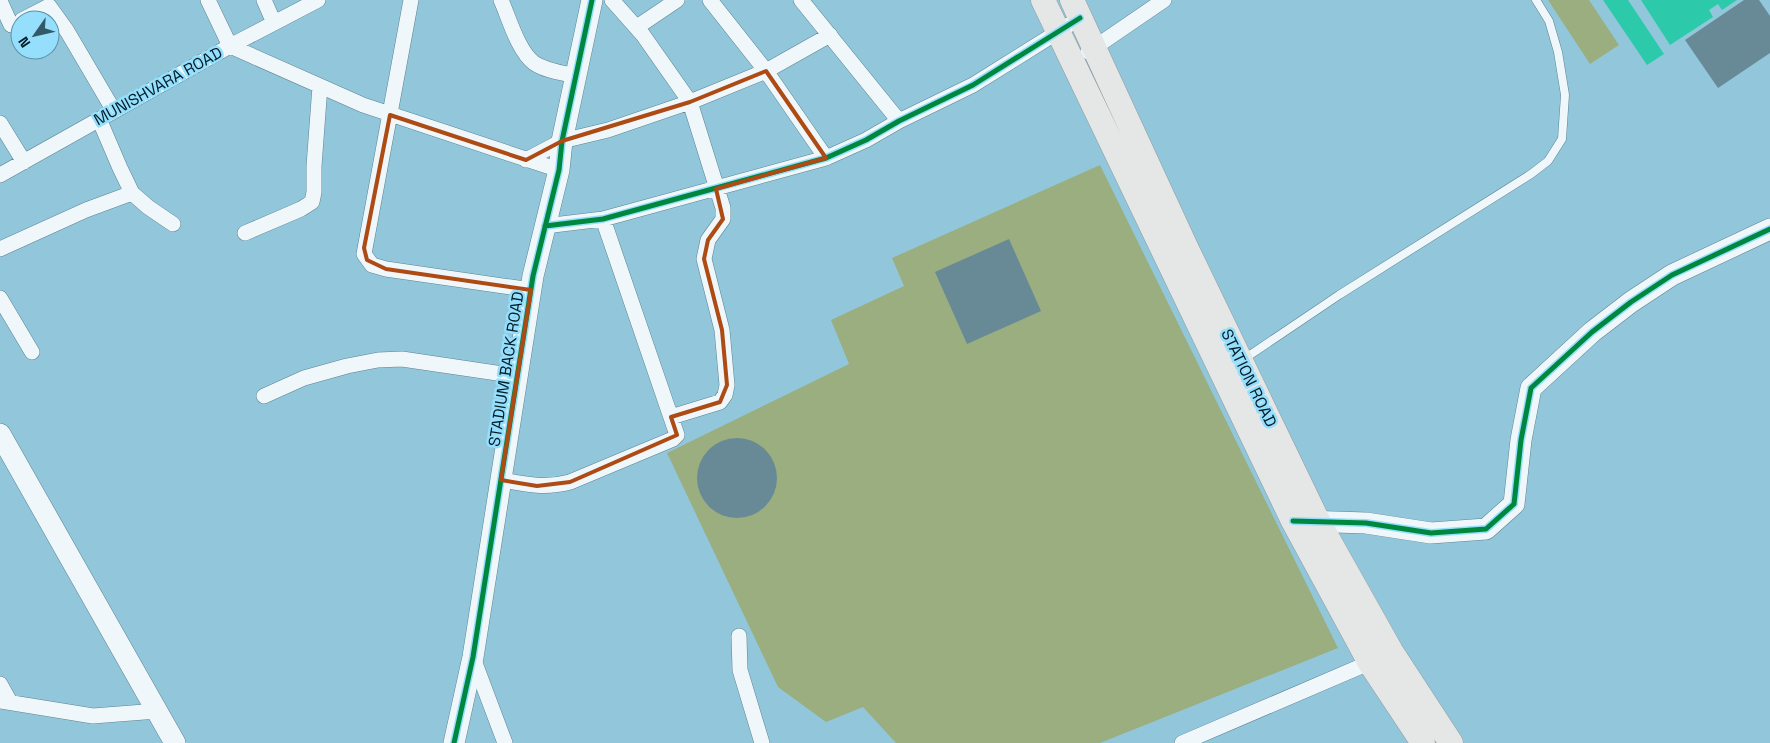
<svg xmlns="http://www.w3.org/2000/svg" width="1770" height="743" font-family="'Space Grotesk',sans-serif">
  <style>
    .green { fill: #9aae7f }
    .water { fill: #2ccaaa }
    .building { fill: #688a96 }
    .lines { fill: none; stroke-linecap: round; stroke-linejoin: round }
    .lane-casing { stroke: #5b8392; stroke-width: 9 }
    .street-casing { stroke: #5b8392; stroke-width: 16 }
    .secondary-casing { stroke: #5b8392; stroke-width: 22 }
    .primary-casing { stroke: #8e9ca1; stroke-width: 25 }
    .lane { stroke: #eff7fa; stroke-width: 8 }
    .street { stroke: #eff7fa; stroke-width: 15 }
    .secondary { stroke: #eff7fa; stroke-width: 21 }
    .primary { stroke: #e5e6e6; stroke-width: 24 }
    .cycleway-casing { stroke: #95dffc; stroke-width: 8 }
    .cycleway { stroke: #00873e; stroke-width: 5 }
    .marked { fill: none; stroke: #ae4a13; stroke-width: 4; stroke-linejoin: round }
    .labels { text-anchor: middle; dominant-baseline: central; stroke-width: 5; stroke-linejoin: round; paint-order: stroke }
    .street-label { font-size: 16px; fill: #001c27; stroke: #95dffc }
  </style>
  <rect width="100%" height="100%" fill="#92c7db"/>
  <path class="green" d="M1548,0H1589L1619,45L1590,64Z
    M1100,165L1338,648L1100,743H896L863,707L826,722L778,687L667,453L849,364L831,320L904,286L892,258Z"/>
  <path class="water" d="M1603,0H1628L1664,54L1647,65Z
    M1641,0H1737L1722,10L1718,4L1709,10L1713,17L1670,45Z"/>
  <path class="building" d="M1744,0H1759L1770,16V53L1718,88L1685,40Z
    M1009,239L1041,311L967,344L935,272Z
    M697 478a40 40 0 1 1 80 0a40 40 0 1 1-80 0Z"/>
  <g class="lines">
    <g class="lane-casing">
      <path id="lane" d="M1244,359L1339,295L1531,174L1548,161L1562,139L1565,95L1558,52L1549,21L1536,0"/>
    </g>
    <g class="street-casing">
      <path id="street" d="M208,0L230,46L363,105L559,170
        M264,0L274,23
        M411,0L364,254L372,265L386,269L531,290
        M501,0C509,18 518,51 534,63C546,71 563,73 576,76
        M612,0L643,35L690,102L723,208V219L708,240L704,259L722,330L727,385L725,395L720,402L671,417
        M710,0L766,71L826,158
        M801,0L899,121
        M0,1L11,25
        M22,20L49,6L67,31L114,111
        M637,27L677,0
        M1088,52L1164,0
        M99,119L120,168L132,193L148,207L173,224
        M0,123L24,162
        M526,160L562,141L608,130L690,102L766,71L830,35
        M0,175L230,46L318,0
        M545,226L603,219L826,158L866,140L899,121L973,85L1080,18
        M245,233L301,209L312,202L314,192V166L320,86
        M0,249L86,210L132,193
        M0,298L32,352
        M264,396L304,378L347,366L378,360L402,359L517,376
        M501,480C526,484 544,489 570,482L673,439L677,435L603,219
        M739,636L740,670L762,743
        M473,658L505,743
        M0,684L10,702
        M0,701L93,716L157,711
        M1182,743L1378,659"/>
    </g>
    <g class="secondary-casing">
      <path id="secondary" d="M0,434L175,743
        M1304,521L1366,523L1431,533L1486,529L1514,504L1521,440L1531,388L1592,332L1631,302L1672,275L1770,229
        M454,743L473,657L533,276L559,170L562,141L592,0"/>
    </g>
    <g class="primary-casing">
      <path id="primary" d="M1043,0L1293,521L1370,663L1423,743
        M1072,0L1186,247L1318,521L1391,651L1451,743"/>
    </g>
    <use href="#lane" class="lane"/>
    <use href="#street" class="street"/>
    <use href="#secondary" class="secondary"/>
    <use href="#primary" class="primary"/>
    <g class="cycleway-casing">
      <path id="cycleway" d="M545,226L603,219L826,158L866,140L899,121L973,85L1080,18
        M1293,521L1366,523L1431,533L1486,529L1514,504L1521,440L1531,388L1592,332L1631,302L1672,275L1770,229
        M454,743L473,657L533,276L559,170L562,141L592,0"/>
    </g>
    <use href="#cycleway" class="cycleway"/>
  </g>
  <path class="marked" d="M766,71L826,158L716,189L723,219L708,240L704,259L722,330L727,385L720,402L671,417L677,435L570,482L537,486L501,480L531,290L386,269L367,260L364,248L390,115L526,160L562,141L690,102Z"/>
  <g class="labels">
    <g class="street-label">
      <text transform="translate(158 86) rotate(-29)">MUNISHVARA ROAD</text>
      <text transform="translate(506 369) rotate(-81)">STADIUM BACK ROAD</text>
      <text transform="translate(1249 378) rotate(64)">STATION ROAD</text>
    </g>
  </g>
  <g transform="translate(35 35) rotate(236)"><circle r="24" fill="#95dffc" stroke="#5991a7"/>
  <path d="M0-4L9 19L0 12L-9 19Z" fill="#335866"/>
  <text y="-8" font-size="14" font-weight="bold" text-anchor="middle" fill="#001c27">N</text>
  </g>
</svg>
